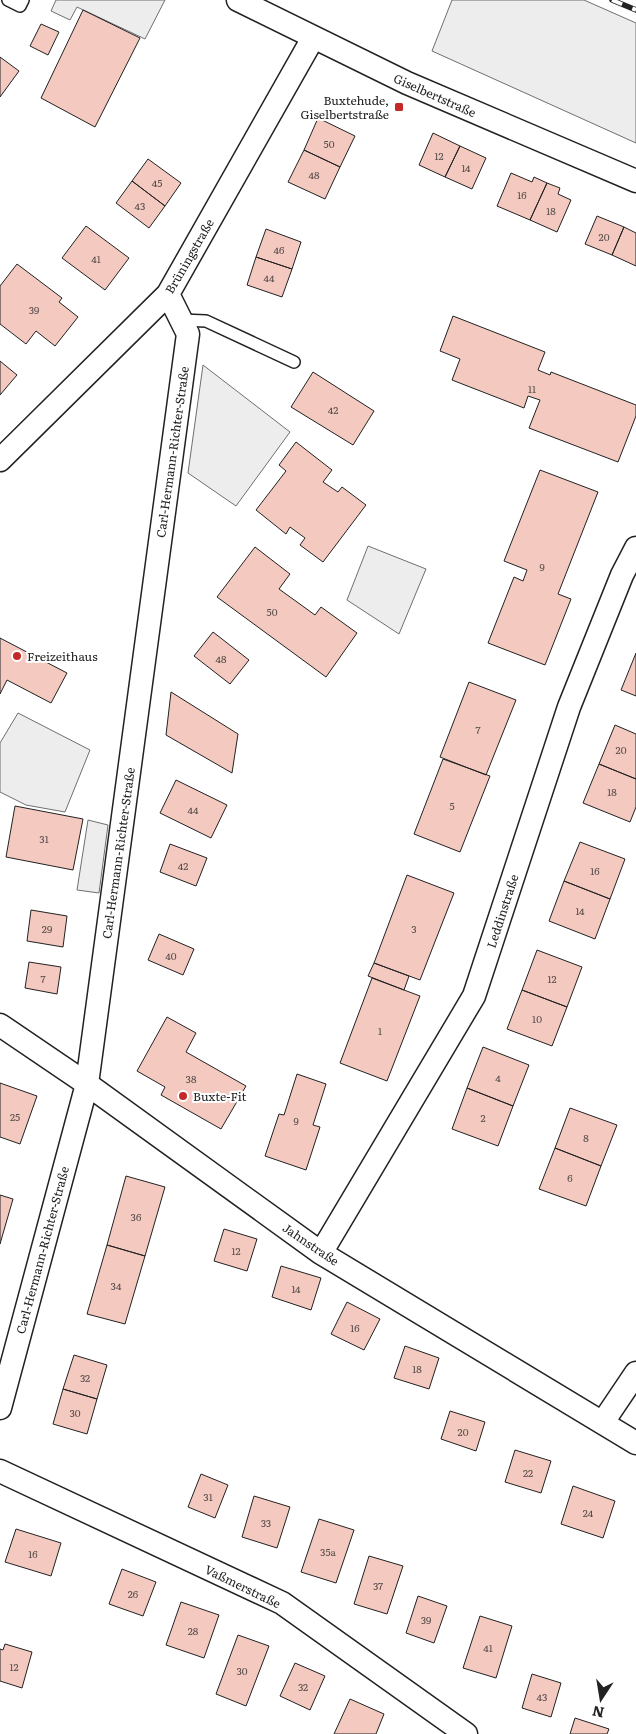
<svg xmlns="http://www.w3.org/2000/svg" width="636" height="1734" font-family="Literata,serif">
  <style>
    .parking { fill: #ededed; stroke: #6f6f6f }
    .building { fill: #f3c9c0; stroke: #222 }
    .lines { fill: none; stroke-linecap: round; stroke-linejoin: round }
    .lane-casing { stroke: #222; stroke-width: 14 }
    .street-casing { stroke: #222; stroke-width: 25 }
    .lane { stroke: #fff; stroke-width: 11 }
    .street { stroke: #fff; stroke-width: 22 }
    .rail-casing { stroke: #222; stroke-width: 5.5 }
    .rail { stroke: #fff; stroke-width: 4; stroke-dasharray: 11; stroke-linecap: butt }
    .poi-dot { fill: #c62828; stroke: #fff; stroke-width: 2 }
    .labels { text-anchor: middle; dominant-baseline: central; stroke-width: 4; stroke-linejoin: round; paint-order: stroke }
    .number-label { font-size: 10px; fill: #564c4a }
    .street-label { font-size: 12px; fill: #222; stroke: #fff }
    .poi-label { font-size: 12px; fill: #222; stroke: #fff; text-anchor: start }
  </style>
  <rect width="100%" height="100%" fill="#fff"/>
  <path class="parking" d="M56,0H165L145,39L77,7L70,20L51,11Z
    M452,0H584L636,23V143L432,51Z
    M203,365L290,432L236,506L188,473Z
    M368,546L426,569L399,634L347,600Z
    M18,713L90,750L65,812L26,805L0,792V743Z
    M88,820L108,825L99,893L77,890Z"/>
  <path class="building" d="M83,10L140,38L95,127L41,98Z
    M41,24L59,32L48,55L30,46Z
    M0,57L19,71L0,97Z
    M318,118L355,136L340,167L304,150Z
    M433,133L460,146L445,177L419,165Z
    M460,146L486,158L472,189L445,177Z
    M304,150L340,167L325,199L288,182Z
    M148,159L181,183L165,206L132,181Z
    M511,173L532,182L534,177L547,183L530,220L497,206Z
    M132,181L165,206L149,228L116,203Z
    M547,183L560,188L558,194L571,200L557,232L530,220Z
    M597,216L624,227L612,255L585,244Z
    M86,226L129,258L105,290L62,258Z
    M624,227L636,233V266L612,255Z
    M266,229L301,242L292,269L256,257Z
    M256,257L292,269L282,297L247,285Z
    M17,264L62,298L59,302L78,317L55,346L36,331L26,344L0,324V286Z
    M453,316L545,352L538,370L550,375L551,372L636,405V416L618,462L529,428L540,400L528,396L524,408L452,380L460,359L440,351Z
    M0,361L17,375L0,395Z
    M313,372L374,411L353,445L291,407Z
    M296,442L332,470L323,482L338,492L342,487L366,505L323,562L300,545L305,538L290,527L286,534L256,510L286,471L279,465Z
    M540,470L598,492L558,594L571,599L545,665L488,643L514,577L523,581L527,570L504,561Z
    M255,547L290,574L279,589L315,615L321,607L357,633L326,677L217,597Z
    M213,632L249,660L230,684L194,656Z
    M0,638L67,673L51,703L7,680L0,694Z
    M636,653V696L621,690Z
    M469,682L516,700L486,775L440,757Z
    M171,692L238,734L232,773L166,735Z
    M615,725L636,734V779L599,764Z
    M443,759L490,776L460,852L414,834Z
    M599,764L636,779V807L630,822L583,803Z
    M176,780L227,805L211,838L160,813Z
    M15,806L83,819L73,870L6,857Z
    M580,842L625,859L610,899L564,881Z
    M170,844L207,858L196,886L160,872Z
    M407,875L454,893L420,980L374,963Z
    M564,881L610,899L595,939L549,921Z
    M31,910L67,916L63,947L27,941Z
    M159,934L194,949L183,975L148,960Z
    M537,950L582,967L567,1007L522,990Z
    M29,962L61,967L57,994L25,988Z
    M374,963L409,976L404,990L368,976Z
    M372,978L420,996L387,1081L340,1063Z
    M522,990L567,1007L552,1046L507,1029Z
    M167,1017L196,1033L186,1052L246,1086L221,1129L161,1095L165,1087L137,1071Z
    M483,1047L529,1065L513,1106L467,1088Z
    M297,1074L326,1084L313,1125L320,1127L306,1170L265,1156L279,1114L284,1115Z
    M0,1083L37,1096L20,1144L0,1137Z
    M467,1088L513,1106L498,1146L452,1129Z
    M570,1108L617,1125L601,1166L555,1148Z
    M555,1148L601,1166L586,1206L539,1189Z
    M126,1176L165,1187L145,1256L107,1245Z
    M0,1195L13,1199L0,1244Z
    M224,1229L257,1239L247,1271L214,1261Z
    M107,1245L145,1256L125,1324L87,1314Z
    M281,1266L321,1278L311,1310L272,1297Z
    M347,1302L380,1319L364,1350L331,1334Z
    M405,1346L439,1358L429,1389L394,1378Z
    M74,1355L107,1365L97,1399L63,1389Z
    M63,1389L97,1399L87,1434L53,1424Z
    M450,1411L485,1422L476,1451L441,1439Z
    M515,1450L551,1461L541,1493L505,1482Z
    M201,1474L228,1485L215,1518L188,1507Z
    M573,1486L615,1501L603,1538L561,1524Z
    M254,1496L290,1507L277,1548L242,1537Z
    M319,1519L354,1530L336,1583L301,1572Z
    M16,1529L61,1543L51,1576L5,1562Z
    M369,1556L403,1566L387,1614L354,1604Z
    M122,1569L156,1582L143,1616L109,1604Z
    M418,1596L447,1606L434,1643L406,1633Z
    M181,1602L219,1615L204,1658L166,1645Z
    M480,1616L512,1626L496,1678L463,1668Z
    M238,1635L269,1646L246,1706L216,1694Z
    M5,1644L32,1652L22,1688L0,1681V1649L3,1650Z
    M295,1663L325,1676L310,1710L280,1696Z
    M532,1674L561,1683L551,1717L522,1708Z
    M350,1699L384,1714L376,1734H334Z
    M575,1718L609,1729L607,1734H570Z"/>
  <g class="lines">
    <g class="lane-casing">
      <path id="lane" d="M8,0L20,6L23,0
        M181,320L206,321L294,362"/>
    </g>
    <g class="street-casing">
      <path id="street" d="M238,0L407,83L636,181
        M0,460L168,294L313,38
        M0,1025L87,1084L321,1253L636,1443
        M321,1253L474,996L569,707L622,575L636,548
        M0,1408L87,1084L188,334L168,294
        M603,1422L636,1373
        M0,1471L282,1603L466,1734"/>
    </g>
    <use href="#lane" class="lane"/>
    <use href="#street" class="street"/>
    <g class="rail-casing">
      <path id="rail" d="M612,0L636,10"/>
    </g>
    <use href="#rail" class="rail"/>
  </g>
  <g class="poi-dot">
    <rect x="394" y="102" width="10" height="10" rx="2.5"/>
    <circle cx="17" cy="656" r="5"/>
    <circle cx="183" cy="1096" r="5"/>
  </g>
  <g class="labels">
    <g class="number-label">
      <text x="329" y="143">50</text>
      <text x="439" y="155">12</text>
      <text x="466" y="167">14</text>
      <text x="314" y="174">48</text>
      <text x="157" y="182">45</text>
      <text x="522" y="194">16</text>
      <text x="140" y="205">43</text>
      <text x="551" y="210">18</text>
      <text x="604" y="236">20</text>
      <text x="279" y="249">46</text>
      <text x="96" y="258">41</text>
      <text x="269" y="277">44</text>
      <text x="34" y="309">39</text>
      <text x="532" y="388">11</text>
      <text x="333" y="409">42</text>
      <text x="542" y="566">9</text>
      <text x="272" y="611">50</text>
      <text x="221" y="658">48</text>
      <text x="478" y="729">7</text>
      <text x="621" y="749">20</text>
      <text x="612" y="791">18</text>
      <text x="452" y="805">5</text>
      <text x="193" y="809">44</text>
      <text x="44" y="838">31</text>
      <text x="183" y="865">42</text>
      <text x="595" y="870">16</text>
      <text x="580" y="910">14</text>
      <text x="47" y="928">29</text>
      <text x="414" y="928">3</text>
      <text x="171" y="955">40</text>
      <text x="43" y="978">7</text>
      <text x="552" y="978">12</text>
      <text x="537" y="1018">10</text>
      <text x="380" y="1030">1</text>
      <text x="498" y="1077">4</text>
      <text x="191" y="1078">38</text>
      <text x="15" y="1116">25</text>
      <text x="483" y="1117">2</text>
      <text x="296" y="1120">9</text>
      <text x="586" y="1137">8</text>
      <text x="570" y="1177">6</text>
      <text x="136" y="1216">36</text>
      <text x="236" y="1250">12</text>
      <text x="116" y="1285">34</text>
      <text x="296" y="1288">14</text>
      <text x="355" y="1327">16</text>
      <text x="417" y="1368">18</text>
      <text x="85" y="1377">32</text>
      <text x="75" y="1412">30</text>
      <text x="463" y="1431">20</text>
      <text x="528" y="1472">22</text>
      <text x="208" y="1496">31</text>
      <text x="588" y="1512">24</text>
      <text x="266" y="1522">33</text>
      <text x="328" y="1551">35a</text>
      <text x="33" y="1553">16</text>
      <text x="378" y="1585">37</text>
      <text x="133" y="1593">26</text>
      <text x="426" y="1619">39</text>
      <text x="193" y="1630">28</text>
      <text x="488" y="1647">41</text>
      <text x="14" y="1666">12</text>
      <text x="242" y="1670">30</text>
      <text x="303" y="1686">32</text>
      <text x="542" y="1696">43</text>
    </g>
    <g class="street-label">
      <text transform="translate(435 95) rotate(24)">Giselbertstraße</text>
      <text transform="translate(189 256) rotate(-60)">Brüningstraße</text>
      <text transform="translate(172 452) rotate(-82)">Carl-Hermann-Richter-Straße</text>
      <text transform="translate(118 853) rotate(-82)">Carl-Hermann-Richter-Straße</text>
      <text transform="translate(502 911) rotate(-72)">Leddinstraße</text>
      <text transform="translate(311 1244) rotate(34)">Jahnstraße</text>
      <text transform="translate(42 1250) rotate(-75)">Carl-Hermann-Richter-Straße</text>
      <text transform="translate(243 1586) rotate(26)">Vaßmerstraße</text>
    </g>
    <g class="poi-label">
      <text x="389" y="100" text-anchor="end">Buxtehude,<tspan x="389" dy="14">Giselbertstraße</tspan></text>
      <text x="27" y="656">Freizeithaus</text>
      <text x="193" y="1096">Buxte-Fit</text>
    </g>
  </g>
  <g transform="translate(601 1699) rotate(192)" stroke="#ffffff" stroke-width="4" paint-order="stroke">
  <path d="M0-4L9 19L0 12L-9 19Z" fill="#222222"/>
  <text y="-8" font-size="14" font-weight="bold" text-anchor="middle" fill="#222222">N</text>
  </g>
</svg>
